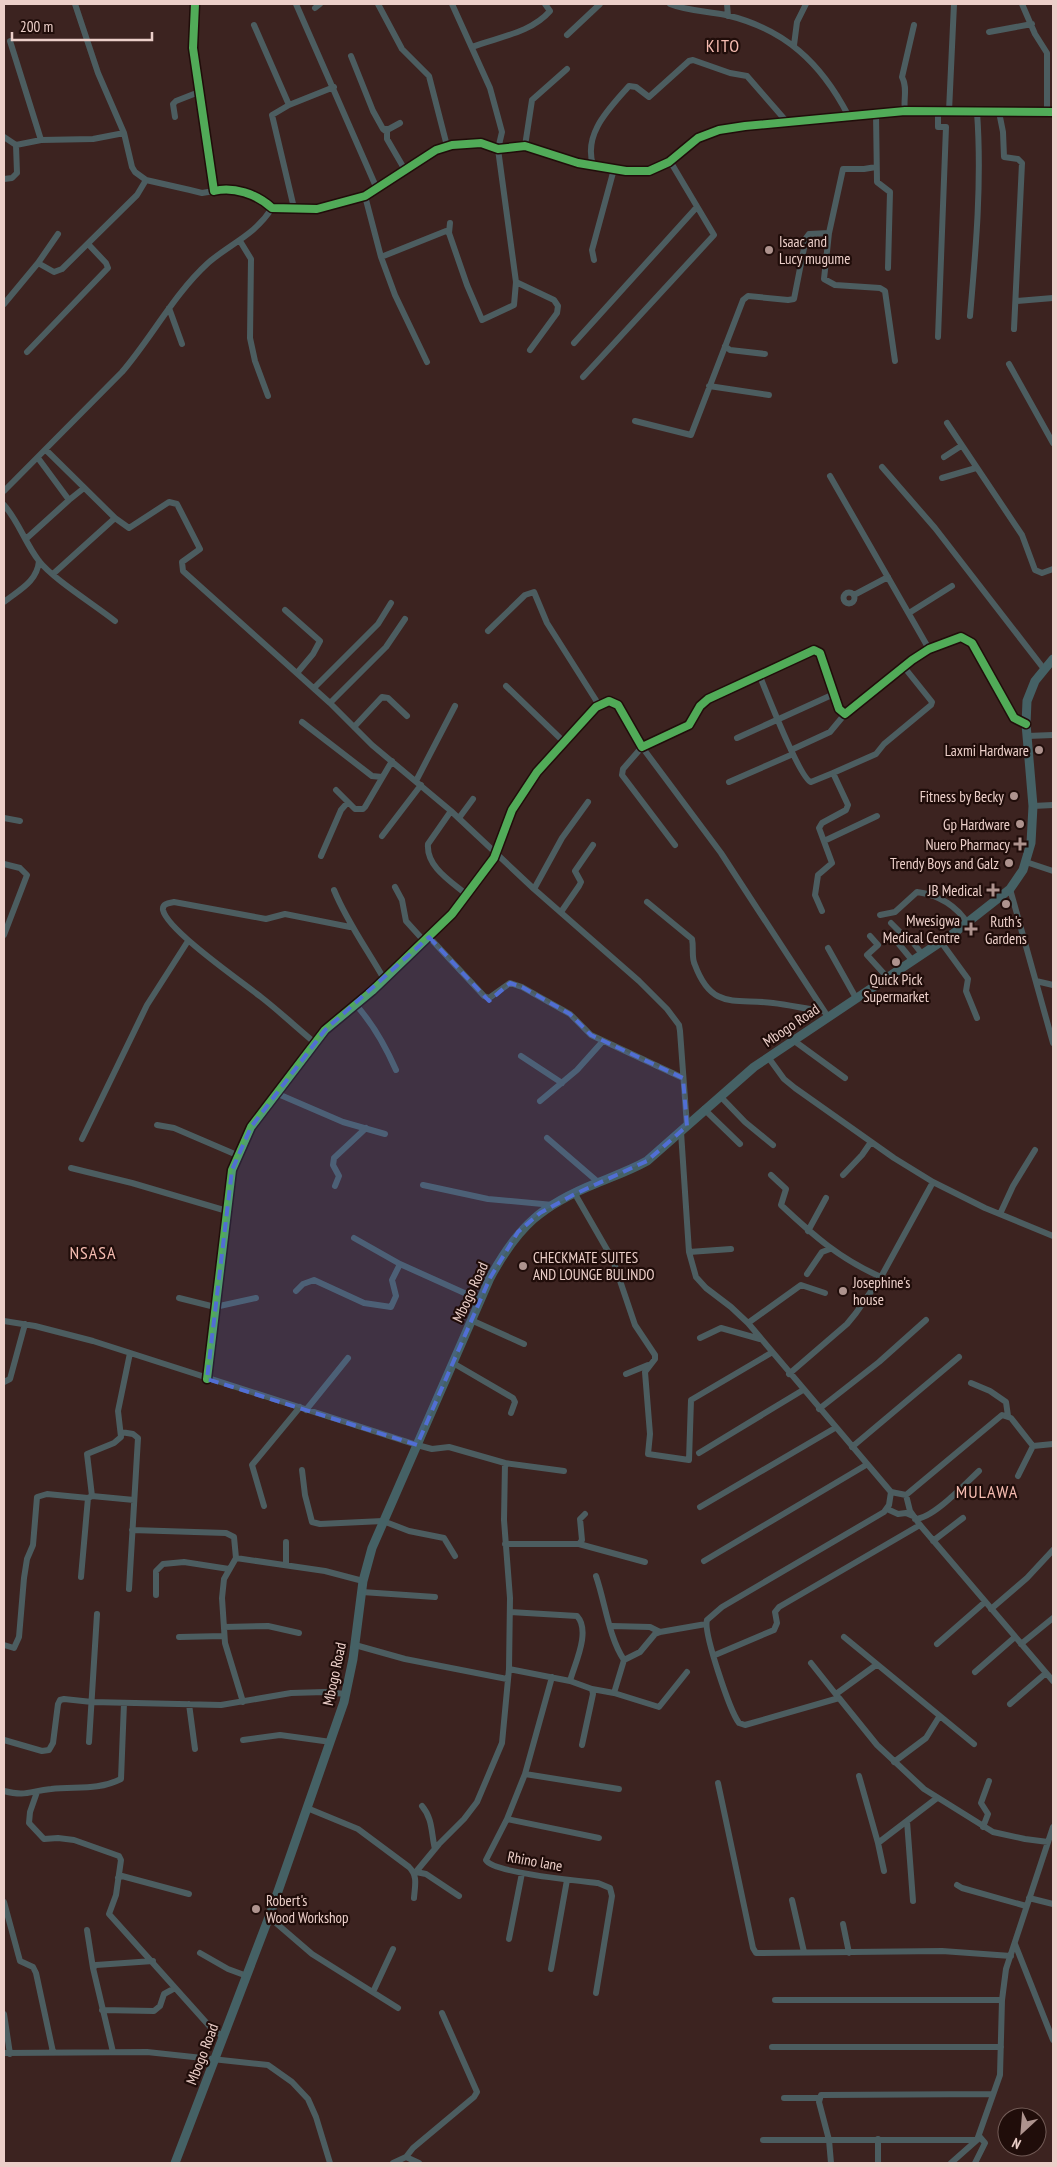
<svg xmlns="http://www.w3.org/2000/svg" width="1057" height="2167" font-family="'PT Sans Narrow',sans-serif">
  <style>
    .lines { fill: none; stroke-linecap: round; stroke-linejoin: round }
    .minor { stroke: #4c5d60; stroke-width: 6 }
    .major { stroke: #456165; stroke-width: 9 }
    .cycleway-casing { stroke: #200d0a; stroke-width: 11 }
    .cycleway { stroke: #51ab58; stroke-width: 8 }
    .marked { fill: #516ed4; fill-opacity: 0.2; stroke: #516ed4; stroke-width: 4; stroke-dasharray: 10 6; stroke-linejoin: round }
    .poi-dot { fill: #ae938e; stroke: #200d0a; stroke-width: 2 }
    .labels { text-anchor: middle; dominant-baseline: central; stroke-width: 4.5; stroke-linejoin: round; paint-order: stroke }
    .poi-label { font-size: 15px; fill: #eccfc9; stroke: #200d0a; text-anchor: end }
    .street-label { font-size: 15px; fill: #eccfc9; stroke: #200d0a }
    .quarter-label { font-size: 18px; letter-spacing: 1px; fill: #f5bbb0; stroke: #200d0a }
  </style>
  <rect width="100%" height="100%" fill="#3c2320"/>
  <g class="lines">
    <path class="minor" d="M75,4L98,73L124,133L132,167L135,172L146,180L190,190L202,193L214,191
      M195,4L193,48L214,191C233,186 257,194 272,208L317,209L365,196L436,150L452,145L481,143L498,149L525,146L578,163L626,171H649L669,162L698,138L719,130L745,126L905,111L1053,112
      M296,4L377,189
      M378,4L402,49L429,76L447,146
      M670,4C687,11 707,11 726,15C785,29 821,63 848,115
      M727,4L728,16
      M1022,4L1035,34L1047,53V112
      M315,8L320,4
      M254,25L289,105
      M989,32L1032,24
      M567,35L600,4
      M10,41L41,140
      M794,45L797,22L806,4
      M472,47C498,37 531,33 550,11L545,4
      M351,56L373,111L383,129
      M905,111C903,99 908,88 902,77L914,25
      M949,111L954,4
      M999,112L1003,132L1004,157L1018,159L1022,163L1014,329
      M876,113L877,182L890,192L888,268
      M175,117L173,104L176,101L199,92
      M400,123L389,129H383L387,132V139L405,170
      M4,137L16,145
      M525,146L532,100L567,69
      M593,165C583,133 610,108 629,86L636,87L649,97L689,61L693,60L730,73L747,76L787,122
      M4,179L12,178L17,173L16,145L41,140L93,139L124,133
      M365,196L381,257L395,295L427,362
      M294,208L272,115L289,105L334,87
      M449,233L450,223
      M829,233L824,279L835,285L880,288L885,291L895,361
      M240,241L251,259L250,338L255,361L268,396
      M381,257L446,231L449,233L467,285L482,320L514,305L516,282L498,149L502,132L490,88L452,4
      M594,260L592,250L614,169
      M38,263L58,234
      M516,282L554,300L558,306L557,313L530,350
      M1017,301L1053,298
      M4,304L38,263L54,272L62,269L137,195L146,180
      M169,308L182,344
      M970,316C976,248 982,180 977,112
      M938,337L946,127H938V111
      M574,343L696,208
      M725,346L730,350L765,354
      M27,352L108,268L106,263L89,245
      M1009,364L1053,443
      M583,377L714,235L670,161
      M709,386L769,395
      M635,421L691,435L743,300L748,296L788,300L794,299L806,238L809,234L829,233L843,169H864L876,167
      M947,423L1022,535L1035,570L1042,573L1053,569
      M46,450L115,518
      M944,457L961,446
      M882,467L935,528L1044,669
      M830,476L929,649
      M942,478L976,468
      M4,491L122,372C152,337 174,294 208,263C231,243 255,235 272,208
      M69,500L84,488
      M4,505C19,522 25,543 39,561C53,579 95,605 115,621
      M27,538L69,500L38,458
      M53,574L115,518L129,528L169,502L177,504L200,549L182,562L183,571L330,703L372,745L451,811L534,889L639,981L667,1009L679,1025L680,1031L687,1126
      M843.5 598a5.5 5.5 0 1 1 11 0a5.5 5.5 0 1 1-11 0Z
      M854,595L888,577
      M4,602C19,590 37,582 39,561
      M285,610L320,641L313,654L297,673
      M909,613L952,586
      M488,631L525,595L534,592L547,623L599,705
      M759,674C766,691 800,779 811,782L833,773L848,805L846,810L822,823L819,828L832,863L818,875L815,895L822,911
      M506,686L563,741
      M314,688L378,624L391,603
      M330,703L386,647L405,619
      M302,722L372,776L382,777
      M354,727L382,697L388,698L407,716
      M1027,736L1053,735
      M737,738L834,694
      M791,750L830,732L845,714
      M833,773L876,754L884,744L931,705L932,702L904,667
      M416,781L455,706
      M729,782L793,754
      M336,790L348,802
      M1033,806L1053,805
      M451,811L428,844C426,867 452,882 467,895
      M4,818L20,821
      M459,818L473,799
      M382,836L421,785
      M824,841L877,816
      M675,845L622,775L623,769L642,747L721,853L828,1017
      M321,856L341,810L348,802L355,809H363L365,807L392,761
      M1026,862L1053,871
      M4,864L20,868L27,875L4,935
      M395,887L402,900L406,921L425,942
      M534,889L562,838L588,802
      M1010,889L1053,1043
      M334,890C347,922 367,949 384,979
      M647,902L692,939C694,948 691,957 695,965C712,1011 736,998 773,1003C790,1005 806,1009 823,1011
      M561,912L579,886L581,882L575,871L593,845
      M880,915L895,912L917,892C938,895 956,905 968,924
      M891,923L905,937
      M870,936L878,945L867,955L887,977
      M429,937L484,996L489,998L510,983L522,987L570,1014L591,1035L683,1078
      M941,942L968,979L966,991L977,1018
      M828,948L856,998
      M912,960L898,943L907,935L922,954
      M1036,981L1053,985
      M356,1005C374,1025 385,1045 396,1070
      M793,1040L845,1078
      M314,1042C296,1027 279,1011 261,997C242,982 167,930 163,910C162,903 170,903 174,902L266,919L285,914L350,927
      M521,1056L562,1083
      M768,1057L784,1079L795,1088L894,1158L933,1182L985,1208L1053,1236
      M278,1094L343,1122L385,1134
      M720,1096L745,1122L773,1145
      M540,1101L577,1070L603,1041
      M704,1109L740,1144
      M157,1125L174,1128L237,1155
      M681,1132L689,1252L696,1277L706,1288L731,1307L748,1323L891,1492L906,1495L910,1511L920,1525L1053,1681
      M547,1138L598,1182
      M82,1139L147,1005L188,941
      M71,1168L132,1183L227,1211
      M771,1175L786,1189L781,1205C814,1236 840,1259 881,1277
      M843,1175L862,1155L871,1142
      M423,1185L488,1199L553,1205
      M335,1186L339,1176L333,1165L334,1158L366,1128
      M575,1194L613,1260L635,1325L655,1355V1359L645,1372L650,1434L648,1454L689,1460L691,1400L771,1353
      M1000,1214L1013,1186L1035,1150
      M808,1231L826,1198
      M354,1238L400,1264L480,1300
      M689,1252L731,1249
      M807,1274L822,1252L830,1249
      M296,1291L303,1284L314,1280L364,1303L391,1307L396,1296L392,1280L400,1264
      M179,1298L215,1307L256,1298
      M471,1320L524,1344
      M4,1321L35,1326L93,1341L417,1445L432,1449L449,1447L505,1463L564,1471
      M748,1323L801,1285L825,1293
      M700,1338L721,1328L760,1339
      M453,1363L513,1398L515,1402L511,1413
      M626,1374L648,1365
      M789,1374L847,1324L856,1313L881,1277L933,1182
      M207,1379L232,1170L251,1127L325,1030L372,991L452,914L494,858L512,810L537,772L596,707L609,701L618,705L642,747L689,725L700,706L708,699L814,650L820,653L839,709L845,714L912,660L929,649L961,637L972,643L1014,718L1026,724
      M4,1382L10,1379L25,1324
      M971,1383L990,1391L1006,1402L1008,1416
      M819,1409L879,1362L926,1320
      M306,1410L348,1358
      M121,1432L133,1434L138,1438L129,1589
      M852,1447L959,1357
      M699,1453L803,1390
      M302,1470L305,1495L312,1522L320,1524L383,1521L409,1531L444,1538L455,1556
      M1018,1476L1033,1446
      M891,1492L889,1505L884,1512L722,1607L707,1620C703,1632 730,1711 739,1723L745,1725L839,1698L877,1745L924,1789L993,1832L1025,1839L1048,1842
      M906,1495L1002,1415L1011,1418L1033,1446L1053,1444
      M92,1496L87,1454L114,1443L121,1437L118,1411L130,1353
      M264,1506L252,1465L300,1407
      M700,1507L835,1428
      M887,1509L898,1514L906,1513L913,1516
      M915,1519C933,1519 966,1483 979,1471
      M132,1530L226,1533L234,1537L236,1558L224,1579L222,1598L225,1643L243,1702
      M933,1541L963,1518
      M286,1542V1565
      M505,1544H579L582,1540L580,1519L585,1514
      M579,1544L645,1562
      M236,1558L325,1571L363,1581
      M704,1561L866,1465
      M596,1576C605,1602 609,1638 624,1660
      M81,1577L88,1498L92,1496L134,1500
      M362,1592L435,1597
      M156,1595V1571L163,1564L184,1562L229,1569
      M991,1609L1027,1578L1053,1550
      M510,1612L577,1616C591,1631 575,1663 570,1681
      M612,1626L650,1627L660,1632
      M224,1627L268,1626L299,1633
      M179,1637L224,1636
      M844,1637L974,1744
      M937,1644L985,1602
      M1021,1644L1053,1618
      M4,1645L14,1648L19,1637L24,1578L27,1559L33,1545L37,1497L47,1494L88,1498
      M355,1645L405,1659L507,1679
      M715,1655L774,1630L777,1623L775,1612L779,1607L920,1525
      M811,1663L838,1697
      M509,1669L570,1681L592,1689L593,1694L582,1745
      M975,1672L1015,1637
      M552,1677L525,1774L507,1819L486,1860C493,1873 581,1881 598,1883L610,1888L612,1896L596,1993
      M592,1689L614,1693L624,1660L640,1652L655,1634L660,1632L706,1624
      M614,1693L659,1707L687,1672
      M836,1694L876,1665
      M189,1704L195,1749
      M1010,1704L1046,1673
      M4,1740L42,1751L49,1750L53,1743L58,1704L60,1700L64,1699L92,1702L221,1705L291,1693L325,1692L346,1694
      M243,1740L280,1735L331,1742
      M89,1742L97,1614
      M894,1762L926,1738L939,1717
      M525,1774L619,1789
      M859,1776L878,1843
      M718,1783L753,1948L756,1953L942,1951L1011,1956
      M4,1791C26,1797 30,1791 51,1789C76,1786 97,1791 121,1779L124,1703
      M37,1792L30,1812L29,1823L44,1839L58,1838L74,1840L119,1856L121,1860L116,1895L109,1914L212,2029L224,2037
      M422,1806C433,1819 431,1833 435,1849
      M307,1808L358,1829L409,1867C418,1876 415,1885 414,1898
      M507,1819L599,1838
      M907,1821L913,1901
      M983,1827L988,1814L981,1803L989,1781
      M884,1871L878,1843L937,1798
      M416,1872L426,1874L459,1896
      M415,1873L439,1844L464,1819L477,1802L502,1743L509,1669L510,1598L504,1520L505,1463
      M118,1878L122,1876L189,1894
      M957,1885L962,1888L1026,1906
      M1029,1898L1053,1904
      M792,1900L804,1952
      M4,1902L20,1961L33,1967L36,1973L53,2052
      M269,1917L312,1954L398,2008
      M843,1924L849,1953
      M87,1930L93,1968
      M509,1939L522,1873
      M1015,1944L1053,2040
      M200,1953L228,1969L247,1976
      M551,1969L567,1880
      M373,1992L393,1949
      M775,2000H1002
      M102,2010L154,2011L160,2006L164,1994L175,1988
      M4,2014L10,2054
      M772,2047H1001
      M113,2052L93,1968L96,1965L153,1961
      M4,2053L147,2052L268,2065L292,2082L308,2099L316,2117L330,2163
      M784,2098H819
      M878,2139V2163
      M763,2140H977
      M406,2157L413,2148L474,2097L477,2092L442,2013
      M393,2163L406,2157L419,2163
      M831,2163L829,2140L819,2102L821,2095L993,2094
      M951,2163L977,2140L1000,2075L1002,2000L1006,1969L1053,1827
      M975,2163L985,2143L979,2136"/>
    <path class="major" d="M175,2163L269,1917L344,1702L353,1659L363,1581L372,1548L490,1278C518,1226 542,1205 597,1183C614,1176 631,1170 647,1161L754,1067L954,933L1010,889L1023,870L1031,843L1033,806L1026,724L1027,701L1035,681L1053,659"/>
    <g class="cycleway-casing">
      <path id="cycleway" d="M195,4L193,48L214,191C233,186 257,194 272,208L317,209L365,196L436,150L452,145L481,143L498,149L525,146L578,163L626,171H649L669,162L698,138L719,130L745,126L905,111L1053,112
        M207,1379L232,1170L251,1127L325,1030L372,991L452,914L494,858L512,810L537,772L596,707L609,701L618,705L642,747L689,725L700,706L708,699L814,650L820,653L839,709L845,714L912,660L929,649L961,637L972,643L1014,718L1026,724"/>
    </g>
    <use href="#cycleway" class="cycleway"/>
  </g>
  <path class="marked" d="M429,937L489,1001L510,983L522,987L570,1014L591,1035L683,1078L687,1126L647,1161L575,1194L540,1213L518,1232L490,1278L417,1445L207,1379L232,1170L251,1127L325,1030Z"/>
  <g class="poi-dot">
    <circle cx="769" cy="250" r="5"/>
    <circle cx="1039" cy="750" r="5"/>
    <circle cx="1014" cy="796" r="5"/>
    <circle cx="1020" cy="824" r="5"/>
    <path d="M1017.5 836.5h5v5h5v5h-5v5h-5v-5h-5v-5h5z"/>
    <circle cx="1009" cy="863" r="5"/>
    <path d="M990.5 882.5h5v5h5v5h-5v5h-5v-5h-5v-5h5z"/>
    <circle cx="1006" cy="904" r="5"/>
    <path d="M968.5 921.5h5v5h5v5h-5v5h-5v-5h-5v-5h5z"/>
    <circle cx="896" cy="962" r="5"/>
    <circle cx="523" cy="1266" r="5"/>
    <circle cx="843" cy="1291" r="5"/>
    <circle cx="256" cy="1909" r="5"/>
  </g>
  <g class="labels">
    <g class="poi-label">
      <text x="779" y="241" text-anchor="start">Isaac and<tspan x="779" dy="17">Lucy mugume</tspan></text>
      <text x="1029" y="750">Laxmi Hardware</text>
      <text x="1004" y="796">Fitness by Becky</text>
      <text x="1010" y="824">Gp Hardware</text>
      <text x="1010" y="844">Nuero Pharmacy</text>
      <text x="999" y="863">Trendy Boys and Galz</text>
      <text x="982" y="890">JB Medical</text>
      <text x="960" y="920">Mwesigwa<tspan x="960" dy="17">Medical Centre</tspan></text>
      <text x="1006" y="921" text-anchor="middle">Ruth's<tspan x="1006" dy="17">Gardens</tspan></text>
      <text x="896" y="979" text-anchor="middle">Quick Pick<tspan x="896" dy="17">Supermarket</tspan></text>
      <text x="533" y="1257" text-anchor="start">CHECKMATE SUITES<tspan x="533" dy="17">AND LOUNGE BULINDO</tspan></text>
      <text x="853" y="1282" text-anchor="start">Josephine's<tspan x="853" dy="17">house</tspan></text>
      <text x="266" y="1900" text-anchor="start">Robert's<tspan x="266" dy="17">Wood Workshop</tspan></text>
    </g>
    <g class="street-label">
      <text transform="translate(791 1025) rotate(-34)">Mbogo Road</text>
      <text transform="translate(470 1292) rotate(-65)">Mbogo Road</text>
      <text transform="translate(334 1674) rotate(-78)">Mbogo Road</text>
      <text transform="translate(535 1861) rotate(10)">Rhino lane</text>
      <text transform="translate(202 2054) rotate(-69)">Mbogo Road</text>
    </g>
    <g class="quarter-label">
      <text x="723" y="45">KITO</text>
      <text x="93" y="1252">NSASA</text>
      <text x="987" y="1491">MULAWA</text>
    </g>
  </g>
  <rect width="1057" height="2167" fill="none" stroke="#eccfc9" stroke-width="10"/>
  <g transform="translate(1022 2132) rotate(206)"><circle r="24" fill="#200d0a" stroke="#725b56"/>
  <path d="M0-4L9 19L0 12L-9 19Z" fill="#ae938e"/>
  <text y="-8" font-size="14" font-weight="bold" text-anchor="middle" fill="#eccfc9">N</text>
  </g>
  <path d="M12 32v8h140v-8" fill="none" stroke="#eccfc9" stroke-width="2.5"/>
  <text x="20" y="32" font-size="15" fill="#eccfc9" stroke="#200d0a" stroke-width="4" paint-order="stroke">200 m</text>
</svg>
